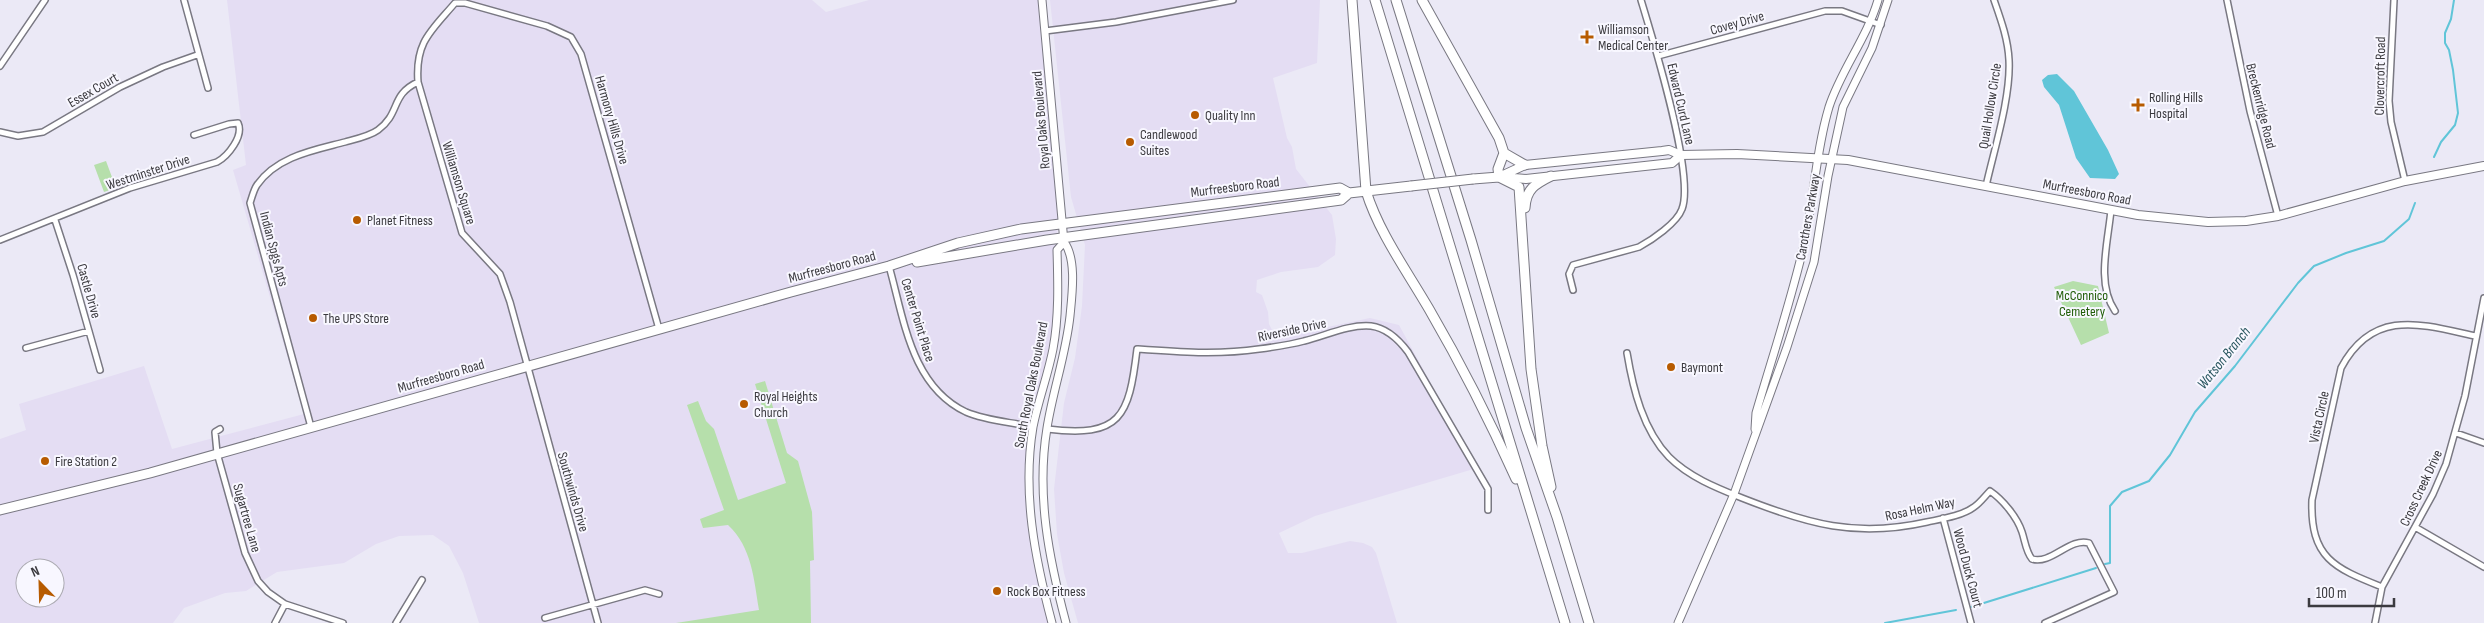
<svg xmlns="http://www.w3.org/2000/svg" width="2484" height="623" font-family="'Sofia Sans Condensed',sans-serif">
  <style>
    .commercial { fill: #e4ddf3; fill-rule: evenodd }
    .green { fill: #b6dfab }
    .water { fill: #60c5d8 }
    .lines { fill: none; stroke-linecap: round; stroke-linejoin: round }
    .stream { stroke: #60c5d8; stroke-width: 2 }
    .street-casing { stroke: #797882; stroke-width: 8 }
    .secondary-casing { stroke: #797882; stroke-width: 9 }
    .primary-casing { stroke: #797882; stroke-width: 10 }
    .highway-casing { stroke: #797882; stroke-width: 11 }
    .street { stroke: #fff; stroke-width: 5 }
    .secondary { stroke: #fff; stroke-width: 7 }
    .primary { stroke: #fff; stroke-width: 8 }
    .highway { stroke: #fff; stroke-width: 9 }
    .highway-bridge-casing { stroke: #797882; stroke-width: 11; stroke-linecap: butt }
    .highway-bridge { stroke: #fff; stroke-width: 9 }
    .poi-dot { fill: #b75b00; stroke: #f8f7ff; stroke-width: 2 }
    .labels { text-anchor: middle; dominant-baseline: central; stroke-width: 4; stroke-linejoin: round; paint-order: stroke }
    .street-label { font-size: 14px; fill: #3b3a3f; stroke: #f8f7ff }
    .poi-label { font-size: 14px; fill: #3b3a3f; stroke: #f8f7ff; text-anchor: start }
    .park-label { font-size: 14px; fill: #215d08; stroke: #f8f7ff }
    .water-label { font-size: 15px; font-style: italic; fill: #29565f; stroke: #f8f7ff }
  </style>
  <rect width="100%" height="100%" fill="#ebe9f6"/>
  <path class="commercial" d="M227,0H812L826,12L869,0H1042L1061,212L1056,239L1058,282L1056,330L1033,427L1031,524L1052,623H479L463,573L449,546L433,535L399,536L376,544L344,563L277,572L246,591L225,593L184,608L173,623H0V439L26,430L19,404L144,366L172,449L304,414L233,170L246,165ZM25,568H55V598H25Z
    M1050,0H1320L1317,63L1273,78L1287,138L1292,147L1296,169L1332,215L1336,239L1335,255L1318,267L1281,272L1257,280L1256,292L1262,295L1268,312L1269,324L1276,338L1370,318L1399,325L1477,468L1315,516L1279,533L1288,553H1302L1350,541L1363,543L1372,547L1376,553L1397,623H1078L1064,573L1057,534L1054,489L1064,403L1075,358L1082,306L1085,245L1071,197Z"/>
  <path class="green" d="M106,161L116,188L104,192L94,165Z
    M2073,281L2098,286L2109,333L2081,345L2054,287Z
    M765,381L787,453L798,461L812,512L814,560L810,561L811,623H676L759,610C754,580 752,547 728,525L703,528L700,519L724,510L687,405L698,401L706,421L714,429L738,500L786,483L755,384Z"/>
  <path class="water" d="M2057,74L2074,91L2108,150L2119,174L2115,179L2090,178L2076,158L2059,105L2044,87L2042,80L2048,75Z"/>
  <g class="lines">
    <path class="stream" d="M2434,157L2441,142L2455,125L2458,113L2453,70L2449,50L2445,43V33L2451,19L2454,0
      M2105,564L2110,563V506L2122,492L2149,481L2170,455L2195,412L2235,366L2298,283L2314,266L2346,253L2384,241L2409,219L2415,203
      M1971,607L2096,568
      M1885,623L1956,610"/>
    <g class="street-casing">
      <path id="street" d="M184,0L208,88
        M2227,0L2250,111L2278,216
        M2394,0L2389,101L2391,122L2405,181
        M1045,31L1116,22L1233,0
        M1658,56L1825,11H1842L1881,25
        M0,66L45,0
        M0,132L18,136L43,132L120,87L163,67L197,55
        M1986,186C1994,150 2011,97 2009,60C2008,39 2001,20 1994,0
        M2111,210C2108,242 2096,284 2115,311
        M55,220L73,275L100,370
        M0,240L130,188L217,162C228,156 244,136 238,123L229,124L194,135
        M889,266C904,319 911,386 966,412C987,421 1011,422 1033,427
        M1573,290L1569,274L1573,265L1639,247C1652,240 1677,223 1682,209C1695,175 1653,40 1641,0
        M26,348L89,331
        M1627,353C1633,389 1643,430 1669,457C1689,477 1717,488 1742,498C1808,524 1856,538 1927,522C1941,519 1962,516 1974,507C1980,503 1985,496 1990,491C2003,500 2017,517 2022,532C2025,541 2026,552 2032,559C2051,565 2070,537 2089,543L2114,592L2045,623
        M311,427L250,203C252,197 254,189 257,185C277,156 315,150 345,142C356,139 370,136 378,130C401,113 390,95 418,82
        M220,429L215,432L217,453L245,553L258,581L268,592L285,604L343,623
        M1047,429C1121,438 1129,417 1137,349C1178,352 1218,355 1259,349C1274,347 1289,345 1304,341C1325,336 1349,324 1371,326C1387,328 1399,340 1408,352L1488,489V510
        M2456,433L2484,443
        M1943,518L1971,623
        M2415,527L2484,567
        M2382,587C2334,568 2310,558 2312,500L2341,368C2373,308 2421,324 2475,336
        M545,618L645,590L659,594
        M275,623L285,604
        M396,623L422,580
        M598,623L510,302L500,274L462,233L418,82C415,42 431,31 455,3H465L547,26L571,37L581,54L659,329
        M2375,623L2382,587L2433,494L2446,464L2465,396L2484,298"/>
    </g>
    <g class="secondary-casing">
      <path id="secondary" d="M1042,0L1064,242C1077,259 1072,295 1070,316C1066,354 1053,390 1047,428C1036,495 1049,559 1066,623
        M1755,429L1756,413C1772,358 1790,304 1803,249C1814,202 1815,154 1829,107C1841,70 1867,38 1878,0
        M1052,623C1035,559 1022,493 1033,427C1038,401 1048,375 1053,349C1059,317 1058,283 1057,250L1064,242
        M1678,623L1734,494L1787,347L1814,262L1828,176L1843,107L1872,48L1888,0"/>
    </g>
    <g class="primary-casing">
      <path id="primary" d="M1499,177L1525,165L1662,151L1669,150L1681,155L1737,154L1848,160L2138,215L2208,222L2246,221L2278,216L2405,181L2484,166
        M1502,177L1526,179L1672,163L1681,155"/>
    </g>
    <g class="highway-casing">
      <path id="highway" d="M1352,0L1366,191C1379,233 1407,271 1429,309C1461,364 1490,421 1516,479
        M1375,0L1565,623
        M1396,0L1471,240L1526,428L1557,517L1589,623
        M1422,0L1499,138L1504,153L1498,169L1499,177
        M1504,153L1525,165
        M1499,177L1519,187L1531,369L1542,446L1551,487
        M1473,179L1499,177
        M1525,208C1526,189 1535,184 1551,176
        M917,262L1047,240L1341,200L1349,193
        M0,510L150,473L791,292L889,266L958,243L1021,229L1340,188L1349,193L1411,186"/>
    </g>
    <use href="#street" class="street"/>
    <use href="#secondary" class="secondary"/>
    <use href="#primary" class="primary"/>
    <use href="#highway" class="highway"/>
    <g class="highway-bridge-casing">
      <path id="highway-bridge" d="M1411,186L1473,179"/>
    </g>
    <use href="#highway-bridge" class="highway-bridge"/>
  </g>
  <g class="poi-dot">
    <path d="M1584.5 29.5h5v5h5v5h-5v5h-5v-5h-5v-5h5z"/>
    <path d="M2135.5 97.5h5v5h5v5h-5v5h-5v-5h-5v-5h5z"/>
    <circle cx="1195" cy="115" r="5"/>
    <circle cx="1130" cy="142" r="5"/>
    <circle cx="357" cy="220" r="5"/>
    <circle cx="313" cy="318" r="5"/>
    <circle cx="1671" cy="367" r="5"/>
    <circle cx="744" cy="404" r="5"/>
    <circle cx="45" cy="461" r="5"/>
    <circle cx="997" cy="591" r="5"/>
  </g>
  <g class="labels">
    <g class="street-label">
      <text transform="translate(1737 23) rotate(-16)">Covey Drive</text>
      <text transform="translate(2380 76) rotate(-89)">Clovercroft Road</text>
      <text transform="translate(93 90) rotate(-30)">Essex Court</text>
      <text transform="translate(1681 104) rotate(77)">Edward Curd Lane</text>
      <text transform="translate(1990 106) rotate(-81)">Quail Hollow Circle</text>
      <text transform="translate(2261 106) rotate(76)">Breckenridge Road</text>
      <text transform="translate(612 120) rotate(74)">Harmony Hills Drive</text>
      <text transform="translate(1041 120) rotate(-95)">Royal Oaks Boulevard</text>
      <text transform="translate(148 172) rotate(-18)">Westminster Drive</text>
      <text transform="translate(459 183) rotate(73)">Williamson Square</text>
      <text transform="translate(1235 187) rotate(-7)">Murfreesboro Road</text>
      <text transform="translate(2087 192) rotate(11)">Murfreesboro Road</text>
      <text transform="translate(1808 217) rotate(-80)">Carothers Parkway</text>
      <text transform="translate(274 249) rotate(75)">Indian Spgs Apts</text>
      <text transform="translate(832 267) rotate(-15)">Murfreesboro Road</text>
      <text transform="translate(89 291) rotate(74)">Castle Drive</text>
      <text transform="translate(918 320) rotate(73)">Center Point Place</text>
      <text transform="translate(1292 330) rotate(-12)">Riverside Drive</text>
      <text transform="translate(441 376) rotate(-16)">Murfreesboro Road</text>
      <text transform="translate(1031 385) rotate(-79)">South Royal Oaks Boulevard</text>
      <text transform="translate(2319 417) rotate(-78)">Vista Circle</text>
      <text transform="translate(2421 488) rotate(-65)">Cross Creek Drive</text>
      <text transform="translate(573 492) rotate(74)">Southwinds Drive</text>
      <text transform="translate(1920 509) rotate(-12)">Rosa Helm Way</text>
      <text transform="translate(247 518) rotate(74)">Sugartree Lane</text>
      <text transform="translate(1968 568) rotate(75)">Wood Duck Court</text>
    </g>
    <g class="poi-label">
      <text x="1598" y="29">Williamson<tspan x="1598" dy="16">Medical Center</tspan></text>
      <text x="2149" y="97">Rolling Hills<tspan x="2149" dy="16">Hospital</tspan></text>
      <text x="1205" y="115">Quality Inn</text>
      <text x="1140" y="134">Candlewood<tspan x="1140" dy="16">Suites</tspan></text>
      <text x="367" y="220">Planet Fitness</text>
      <text x="323" y="318">The UPS Store</text>
      <text x="1681" y="367">Baymont</text>
      <text x="754" y="396">Royal Heights<tspan x="754" dy="16">Church</tspan></text>
      <text x="55" y="461">Fire Station 2</text>
      <text x="1007" y="591">Rock Box Fitness</text>
    </g>
    <g class="park-label">
      <text x="2082" y="295">McConnico<tspan x="2082" dy="16">Cemetery</tspan></text>
    </g>
    <g class="water-label">
      <text transform="translate(2224 358) rotate(-51)">Watson Branch</text>
    </g>
  </g>
  <g transform="translate(40 583) rotate(337)"><circle r="24" fill="#f8f7ff" stroke="#acabb2"/>
  <path d="M0-4L9 19L0 12L-9 19Z" fill="#b75b00"/>
  <text y="-8" font-size="14" font-weight="bold" text-anchor="middle" fill="#3b3a3f">N</text>
  </g>
  <path d="M2309 598v8h85v-8" fill="none" stroke="#3b3a3f" stroke-width="2.5"/>
  <text x="2316" y="598" font-size="15" fill="#3b3a3f" stroke="#f8f7ff" stroke-width="4" paint-order="stroke">100 m</text>
</svg>
